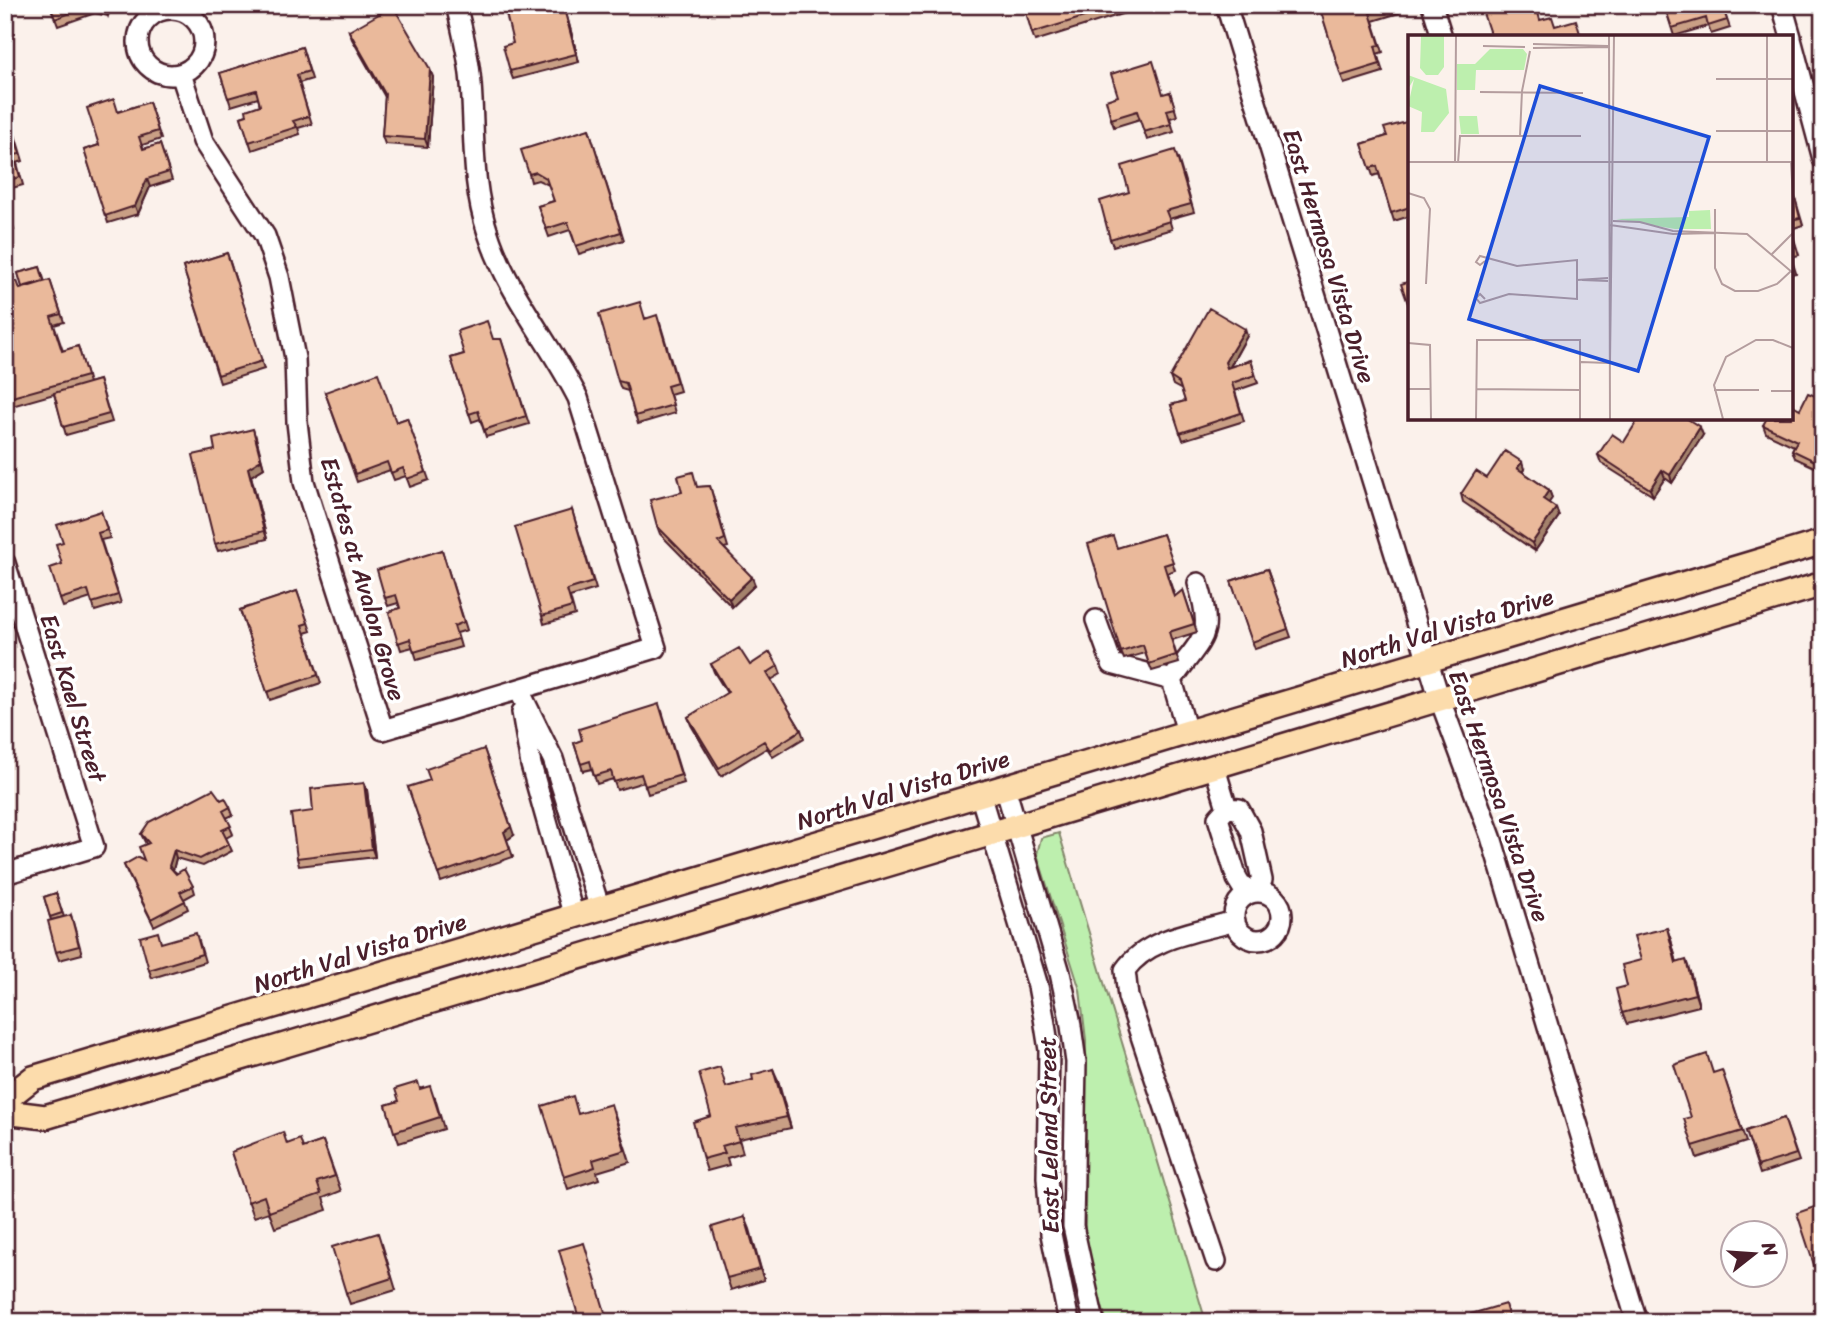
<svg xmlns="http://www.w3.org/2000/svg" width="1828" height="1327" font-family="Sriracha,sans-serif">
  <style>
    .green { fill: #bdefae; stroke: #84876c; stroke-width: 2 }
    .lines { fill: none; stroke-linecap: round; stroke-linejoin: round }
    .minor-casing { stroke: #4a1f2b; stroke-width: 24 }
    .major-casing { stroke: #4a1f2b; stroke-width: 28 }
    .minor { stroke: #fff; stroke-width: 19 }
    .major { stroke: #fcdcac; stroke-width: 23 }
    .wall { fill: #c99f85; stroke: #4a1f2b; stroke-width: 2 }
    .shaded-wall { fill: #a4826c; stroke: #4a1f2b; stroke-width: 2 }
    .building { fill: #eab99b; stroke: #4a1f2b; stroke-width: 2 }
    .labels { text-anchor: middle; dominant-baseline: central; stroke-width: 7; stroke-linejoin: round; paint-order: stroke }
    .street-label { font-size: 24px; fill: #4a1f2b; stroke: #fff }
    .inset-road { fill: none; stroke: #b49d9e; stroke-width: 2 }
    .view { fill: #1d4ed8; fill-opacity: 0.15; stroke: #1d4ed8; stroke-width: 3.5 }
    .inset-edge { fill: none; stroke: #4a1f2b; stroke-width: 3.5 }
  </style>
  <rect width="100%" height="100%" fill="#fbf1eb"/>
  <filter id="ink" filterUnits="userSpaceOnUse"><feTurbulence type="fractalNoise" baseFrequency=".0143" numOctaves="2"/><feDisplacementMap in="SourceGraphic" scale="14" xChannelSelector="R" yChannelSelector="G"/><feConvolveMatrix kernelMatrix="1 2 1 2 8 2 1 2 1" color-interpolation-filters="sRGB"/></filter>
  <g filter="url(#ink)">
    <path class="green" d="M1059,833L1206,1322H1107L1095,1285L1085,1230L1086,1040L1080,990L1037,854L1041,838Z"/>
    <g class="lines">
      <g class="minor-casing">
        <path id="minor" d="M1226,5L1439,697L1491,837L1637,1322
          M1432,5L1442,37
          M1782,5L1791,37
          M138 42a33 33 0 1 1 66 0a33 33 0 1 1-66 0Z
          M1791,39L1823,159
          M181,74L203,141L265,236L279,277L295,358L297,422L304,482L383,730L656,648L578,398C550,342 507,293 488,233C471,184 475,135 471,84C469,57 463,32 456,5
          M5,563L94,847L5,874
          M1096,620L1112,664L1172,680
          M519,690L553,759L600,909
          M522,712L531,765L574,917
          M1187,732L1172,680C1202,636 1215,639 1198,583
          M1214,765L1227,808
          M1005,787L1060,973L1070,1019L1076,1062L1073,1226L1094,1322
          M980,794L1038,986L1044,1018L1049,1050L1047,1177L1051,1234L1069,1322
          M1227,808L1239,809L1251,831L1262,880L1254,891L1242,887L1237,879L1218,818Z
          M1234 916a24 24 0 1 1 48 0a24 24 0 1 1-48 0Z
          M1216,1261L1128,997L1125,970C1148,937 1197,932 1235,921"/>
      </g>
      <g class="major-casing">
        <path id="major" d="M5,1100L33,1078L1823,542
          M5,1112L45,1117L1823,584"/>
      </g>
      <use href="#minor" class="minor"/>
      <use href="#major" class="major"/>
    </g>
    <path class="wall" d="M50,5H111L108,16L95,13L58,26Z
      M564,5L579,62L513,79L510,71L513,43Z
      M1026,5H1140L1141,8L1035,41L1032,33Z
      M1319,5H1396L1399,13L1373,21L1383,52L1377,54L1383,72L1344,84Z
      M1669,5H1742L1743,6L1724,11L1730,28L1711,34L1708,26L1674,36L1665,7Z
      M349,31L433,77L428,147L385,144L382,136L385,97L352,39Z
      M302,47L312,79L299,83L312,124L298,128L300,134L252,150L241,117L247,115L260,105L258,98L231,106L220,73Z
      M1170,92L1177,116L1170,118L1174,132L1147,140L1140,119L1114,127L1111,119Z
      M149,102L161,139L142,145L144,149L160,144L172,180L150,187L138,214L108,223L84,150L99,145L118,112Z
      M1410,121V216L1394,221L1379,174L1373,176L1362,144L1387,136Z
      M5,122L13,128L23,161L17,163L23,185L5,190Z
      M589,129L624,240L579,254L570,230L549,237L538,206L554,201L549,185L538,180L531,182L529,174Z
      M1178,158L1194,212L1169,219L1172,229L1113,246L1110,239L1129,192Z
      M1795,198L1803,225L1791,229L1799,255L1791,257L1796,273L1791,274V199Z
      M5,200L14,230L5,232Z
      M227,253L264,369L220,383L183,267Z
      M40,267L45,282L50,280L64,322L54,325L63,351L78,346L89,383L99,380L112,422L66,435L54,394L5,408V363L9,362L20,289L23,288L18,273Z
      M646,318L660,323L680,391L670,394L675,413L638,424L628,391L621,389L618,381Z
      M1247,336L1230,367L1251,360L1258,383L1235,391L1244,421L1183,440L1171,405L1185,401L1182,390L1173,385L1170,377Z
      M493,339H501L529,424L486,437L480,419L472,422L451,358L464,354Z
      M325,392L396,422L407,418L429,480L410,487L406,476L394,480L390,470L357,482Z
      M1823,399V471L1795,458L1792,450L1794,446L1766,433L1763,425Z
      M1703,435L1672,483L1665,478L1653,496L1601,463L1598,455L1624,442Z
      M256,437L264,468L251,476L267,539L218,551L215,544Z
      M1524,469L1523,472L1549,490L1552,498L1548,503L1556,508L1559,516L1535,551L1463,502L1461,494L1487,478Z
      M710,486L728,547L724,548L755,585L732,607L660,534L657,526L682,492L698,487Z
      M572,510L596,589L570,597L575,615L544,624L542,616Z
      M101,511L110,538L101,540L121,603L95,611L91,598L63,607L60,599L63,542Z
      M1163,534L1175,570L1167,573L1175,597L1183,590L1197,632L1172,640L1179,663L1152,671L1145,653L1124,659L1121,652L1118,548Z
      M442,550L467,630L457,633L461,647L417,660L413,647L401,650L389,612L400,608L398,603L388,606L385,598Z
      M1267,569L1291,637L1255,649L1231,581Z
      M297,591L311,631L305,633L321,683L270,700L240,610Z
      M711,664L778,666L781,674L771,680L801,730L804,738L773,757L767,748L721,776L691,725L688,717L727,693L714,672Z
      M662,711L684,783L648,794L644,782L617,790L613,779L597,784L592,769L583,771L574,743Z
      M364,783L367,790L375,857L299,866L297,858L313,811Z
      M408,787L514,835L507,840L513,857L441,882Z
      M221,800L230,807L233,815L226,818L233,834L226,838L232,851L203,866L176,858L173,870L193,886L195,893L184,899L188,909L154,926L127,872L124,865L144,860L146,844L141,834Z
      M56,893L64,917L51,920L44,897Z
      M71,915L82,954L59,960L56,952Z
      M1671,940L1677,963L1690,972L1699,1006L1627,1024L1622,1013L1627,986L1641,960Z
      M199,941L205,962L152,978L149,970L162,943Z
      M773,1069L791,1128L739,1139L743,1153L727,1158L729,1165L707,1171L703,1159L711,1116L727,1087L753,1080Z
      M1714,1073L1726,1082L1746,1142L1697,1158L1693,1146L1691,1117Z
      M421,1089L435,1098L444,1129L399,1143L386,1105L399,1101Z
      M579,1114L615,1115L630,1162L597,1172L599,1179L568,1189L564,1177Z
      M1784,1118L1799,1161L1760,1174L1746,1131Z
      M323,1141L341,1191L323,1198L327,1210L275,1228L269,1212L254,1217L231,1152L287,1144L303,1148Z
      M1823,1204V1290L1819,1280Z
      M745,1217L764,1280L731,1290L727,1278Z
      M382,1244L396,1290L350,1304L346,1293Z
      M1733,1244V1263L1731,1262L1728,1254Z
      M1753,1275H1765L1762,1279Z"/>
    <path class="shaded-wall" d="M106,5H111L108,16L105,8Z
      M563,5H564L579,62L576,54Z
      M430,69L433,77L428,147L425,139Z
      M147,179L150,187L138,214L135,206Z
      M1245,329L1247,336L1228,370L1225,362Z
      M1700,427L1703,435L1672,483L1670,475Z
      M253,429L264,468L251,476L267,539L248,468Z
      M1522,462L1524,469L1520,476L1517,468Z
      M1662,470L1665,478L1653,496L1650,489Z
      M1549,490L1552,498L1546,507L1543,499Z
      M1556,508L1559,516L1535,551L1532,543Z
      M752,577L755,585L732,607L729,599Z
      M484,749L514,835L507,840L504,832Z
      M364,783L367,790L375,857L372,849Z
      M174,850L176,858L172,874L169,866Z
      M1667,928L1671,940L1680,975L1676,963Z
      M1686,960L1690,972L1699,1006L1695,994Z
      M773,1069L778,1080L791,1128L787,1117Z
      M745,1217L750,1229L764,1280L760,1269Z"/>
    <path class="building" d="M50,5H91L55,19Z
      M94,5H106L105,8Z
      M504,5H563L576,54L510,71L503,46L513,43Z
      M1026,5H1123L1032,33L1024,6Z
      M1319,5H1395L1370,13L1380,45L1375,46L1380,64L1341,76Z
      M1489,5H1536L1540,20L1552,17L1555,26L1576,20L1581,37H1491L1483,13L1491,11Z
      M1669,5H1722L1727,20L1708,26L1706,18L1672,28L1665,7Z
      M1818,5H1823V18H1821Z
      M393,6L430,69L425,139L382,136L385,94L349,31Z
      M302,47L309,71L297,75L309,116L293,121L297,127L249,142L241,117L247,115L246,110L260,105L256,90L228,98L220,73Z
      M1153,61L1163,94L1170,92L1175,108L1167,110L1171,124L1144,132L1137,111L1111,119L1106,100L1118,96L1111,74Z
      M114,99L118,112L149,102L158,131L139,137L143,149L160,144L169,172L147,179L135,206L105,216L84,150L99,145L87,108Z
      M10,120L20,154L14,155L20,177L5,181V122Z
      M1410,121V207L1391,213L1377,166L1370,168L1362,144L1387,136L1384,128Z
      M589,129L621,232L576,246L568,222L546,229L538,206L554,201L546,178L536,172L529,174L521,150Z
      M1175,150L1191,204L1166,211L1170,221L1110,239L1100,201L1129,192L1122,166Z
      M1795,198L1800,218L1791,220V199Z
      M5,201L11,222L5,224Z
      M1791,231L1796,247L1791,248Z
      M227,253L262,361L218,375L183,267Z
      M40,267L44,281L22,287L18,273Z
      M50,280L61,314L51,317L62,351L78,346L87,376L5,399V363L9,362L5,348V284L17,281L20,289Z
      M1410,281V309L1401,284Z
      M640,302L645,319L657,315L677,383L667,386L673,405L635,416L626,383L618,381L599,314Z
      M1209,308L1245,329L1225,362L1227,368L1251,360L1255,375L1232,383L1241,413L1180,433L1171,405L1185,401L1179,383L1170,377Z
      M487,321L493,339H501L526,416L484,430L478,411L469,414L451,358L464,354L457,331Z
      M378,373L396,422L407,418L426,472L407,479L403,468L391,473L387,462L355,474L325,392Z
      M99,380L109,414L63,427L54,393Z
      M1808,393L1823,399V465L1792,450L1797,441L1763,425L1767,418H1791V404L1800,409Z
      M1639,418H1686L1700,427L1670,475L1662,470L1650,489L1598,455L1612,434L1624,442Z
      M253,429L261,460L248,468L264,531L215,544L193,455L215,450L213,439Z
      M1505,451L1522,462L1517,468L1549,490L1543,499L1556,508L1532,543L1461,494L1476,471L1487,478Z
      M693,472L697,487L710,486L725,539L718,542L752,577L729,599L657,526L650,500L682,492L678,476Z
      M572,510L593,582L567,590L572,607L542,616L515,527Z
      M101,511L107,530L98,533L118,595L92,603L88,590L60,599L50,568L62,564L56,544L63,542L57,525Z
      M1163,534L1173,562L1164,565L1174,597L1183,590L1194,624L1169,632L1176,655L1149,664L1143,645L1121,652L1088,544L1113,536L1117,548Z
      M442,550L464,622L454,626L458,639L414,652L410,639L398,643L389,612L400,608L396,595L385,598L377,570Z
      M1267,569L1288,629L1252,642L1231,581Z
      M297,591L308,623L302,625L318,675L267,692L240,610Z
      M739,648L750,665L770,652L778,666L767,673L801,730L770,750L764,741L719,768L688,717L728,692L711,664Z
      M659,704L681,775L645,786L641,774L614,782L611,771L594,776L590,761L581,764L574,743L582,740L579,729Z
      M484,749L511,827L504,832L510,849L438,874L408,787L430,780L426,769Z
      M364,783L372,849L297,858L291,814L313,811L311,789Z
      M213,789L221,800L225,798L230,807L223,811L231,826L222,830L229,844L200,859L174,850L169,866L176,874L184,869L193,886L180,892L185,901L151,919L124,865L138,857L144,860L139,847L149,843L141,834L149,822Z
      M56,893L62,913L50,917L44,897Z
      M71,915L79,946L56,952L48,921Z
      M1667,928L1676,963L1686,960L1695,994L1622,1013L1616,989L1627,986L1622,965L1641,960L1634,936Z
      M158,932L161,943L196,933L202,954L149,970L140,937Z
      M1707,1054L1713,1073L1722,1070L1742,1131L1693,1146L1684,1119L1691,1117L1674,1065Z
      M720,1067L726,1087L753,1080L752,1075L773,1069L787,1117L735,1128L739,1141L722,1146L725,1153L703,1159L693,1122L711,1116L699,1073Z
      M418,1082L420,1089L430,1086L440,1117L394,1132L386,1105L399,1101L395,1089Z
      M573,1096L578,1114L611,1104L625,1150L593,1160L595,1167L564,1177L542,1106Z
      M1784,1118L1796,1154L1758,1166L1746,1131Z
      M283,1132L287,1144L300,1139L303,1148L323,1141L335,1176L317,1182L321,1194L269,1212L264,1196L248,1202L231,1152Z
      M1823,1204V1278L1819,1280L1797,1213Z
      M745,1217L760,1269L727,1278L712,1227Z
      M1744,1225L1757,1233H1740Z
      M378,1233L392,1278L346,1293L332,1247Z
      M584,1243L608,1322H580L559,1250Z
      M1733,1244V1257L1728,1254Z
      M1505,1304L1510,1322H1473L1471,1314Z"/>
  </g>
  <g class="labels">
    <g class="street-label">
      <text transform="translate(1329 256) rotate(73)">East Hermosa Vista Drive</text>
      <text transform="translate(363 579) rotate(74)">Estates at Avalon Grove</text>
      <text transform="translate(1447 628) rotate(-17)">North Val Vista Drive</text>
      <text transform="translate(73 698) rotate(73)">East Kael Street</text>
      <text transform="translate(903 790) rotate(-17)">North Val Vista Drive</text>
      <text transform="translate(1499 796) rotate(71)">East Hermosa Vista Drive</text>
      <text transform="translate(360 953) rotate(-17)">North Val Vista Drive</text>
      <text transform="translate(1049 1135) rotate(-91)">East Leland Street</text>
    </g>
  </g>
  <g transform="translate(1408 35)">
    <rect width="385" height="385" fill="#fbf1eb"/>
    <path d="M13,1H36V32L30,40H18L12,33ZM82,14H115L119,19L116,35H68L67,55H49V29H67ZM0,40L38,54L41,78L26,97H13L14,77L0,71L6,44L0,54ZM51,81H69L71,99H53ZM302,175L303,194H267L208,184L281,182V176Z" fill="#bdefae"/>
    <path class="inset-road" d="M201,1L202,384M125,9L200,11M75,11L117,12M125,13L201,12M308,44H385M72,57L175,58M308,96H385M112,101L114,56L122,16M0,127H385M359,127V1M383,127L385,164M47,128L48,1M50,128L52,101H173M0,158L16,163L22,174L18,249M307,174V233L314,249L327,256H350L369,249L383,236M205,186L232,187L265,196L339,199L385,238M202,190L265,199L307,198M364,219L385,198M77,226L72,230L68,227L72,221L109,231L169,225V264L101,259L72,268L68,263L72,259L77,264M169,245L200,243M174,245L200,246M0,308L22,310L23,384M172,327L202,328M173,327L200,328M202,328L206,1M0,354H22M69,354L172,355M306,355H351M363,356H385M68,384L69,305H172V384M315,384L306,350L318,322L348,305H365L385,313"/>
    <path class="view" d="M132,51L301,102L230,336L61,284Z"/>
    <rect width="385" height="385" class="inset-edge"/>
  </g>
  <rect width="1828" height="1327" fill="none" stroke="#fff" stroke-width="28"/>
  <rect x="14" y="14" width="1800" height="1299" fill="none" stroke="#4a1f2b" stroke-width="2.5" filter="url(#ink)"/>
  <g transform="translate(1754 1254) rotate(73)"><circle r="33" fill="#ffffff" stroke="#b7a5aa" stroke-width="2"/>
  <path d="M0-5L12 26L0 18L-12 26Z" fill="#4a1f2b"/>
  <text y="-10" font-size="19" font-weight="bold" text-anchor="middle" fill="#4a1f2b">N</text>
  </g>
</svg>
